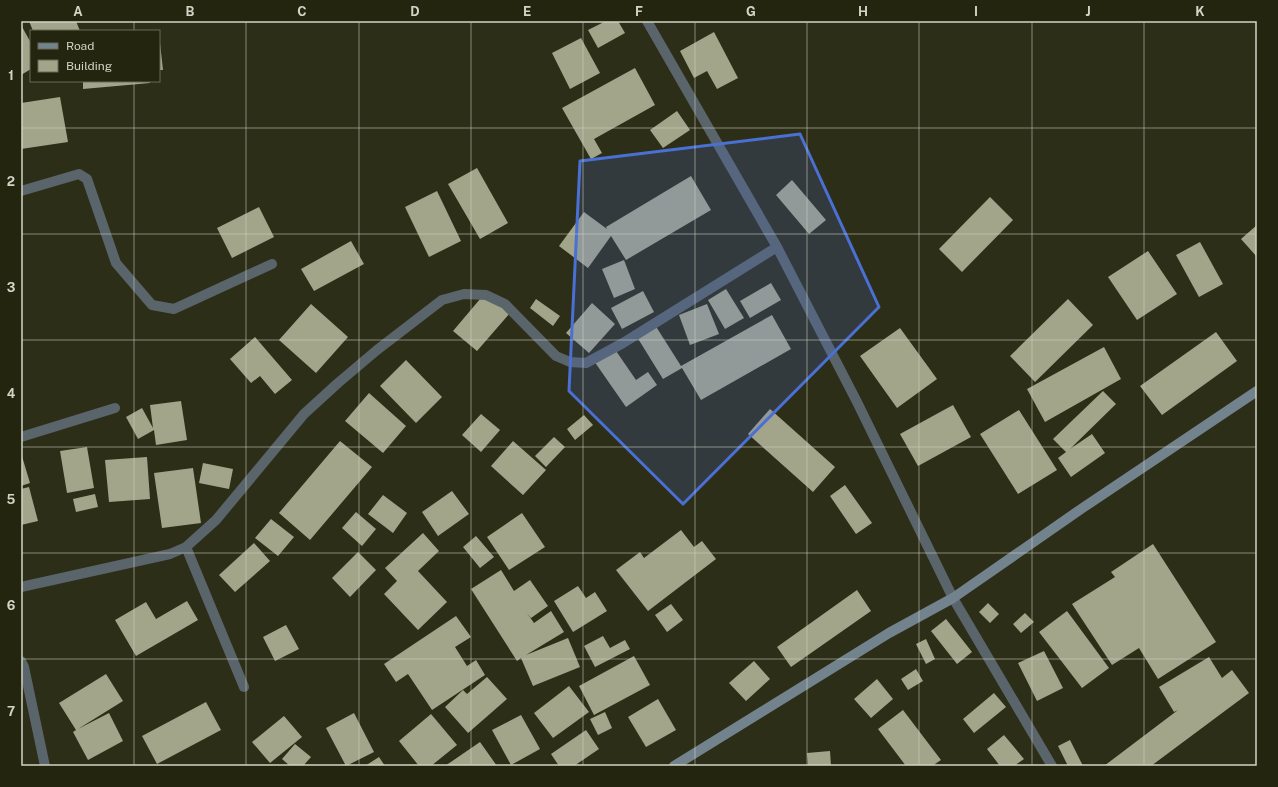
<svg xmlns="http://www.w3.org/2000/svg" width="1278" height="787" font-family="'Public Sans',sans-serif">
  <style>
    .building { fill: #a3a58a }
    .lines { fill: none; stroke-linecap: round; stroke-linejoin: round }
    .street { stroke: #5a646b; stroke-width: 10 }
    .secondary { stroke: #73838e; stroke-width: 10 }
    .marked { fill: #4a70d4; fill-opacity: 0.2; stroke: #4a70d4; stroke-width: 3; stroke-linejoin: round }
    .grid { fill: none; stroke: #d2d4c6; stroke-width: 1; stroke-opacity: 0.55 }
    .neatline { fill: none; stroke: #d2d4c6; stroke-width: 1.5 }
    .grid-label { font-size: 13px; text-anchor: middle; font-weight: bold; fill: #d2d4c6 }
  </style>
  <rect width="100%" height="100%" fill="#2d2e18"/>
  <path class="building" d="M29,21H76L80,31H33Z
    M606,21H618L625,33L598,48L588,30Z
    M21,25L31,43V69L21,75Z
    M714,32L738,78L717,89L707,71L694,78L680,51Z
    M581,38L600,73L570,89L552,53Z
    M159,43H160L163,70H159Z
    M635,68L655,105L594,139L602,153L591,159L562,108Z
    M83,81H149L150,83L83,89Z
    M60,97L68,142L21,149V103Z
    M677,111L690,130L663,148L650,130Z
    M477,168L508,223L480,239L448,184Z
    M691,176L711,210L626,260L611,236L588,268L559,246L584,212L607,229L606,227Z
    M792,180L826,220L809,234L776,195Z
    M437,191L461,241L429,257L405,207Z
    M990,197L1013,220L962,272L939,249Z
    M259,207L274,237L232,258L217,228Z
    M1257,225V257L1241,239Z
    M351,241L364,264L314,291L301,269Z
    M1200,242L1223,284L1199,297L1176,255Z
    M1148,251L1177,294L1137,320L1108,277Z
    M624,260L635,289L614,298L602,269Z
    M771,283L781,300L750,318L740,301Z
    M726,289L744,318L725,329L708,300Z
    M643,291L654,312L622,329L611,308Z
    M486,292L510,313L477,351L453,331Z
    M536,299L560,316L553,326L530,308Z
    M1068,299L1093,325L1035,382L1010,356Z
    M592,303L615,324L589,353L566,333Z
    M311,304L348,337L316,373L279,340Z
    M707,304L719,334L690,345L679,315Z
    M772,315L791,349L701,400L682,368L663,379L637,337L655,325L681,366Z
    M900,328L937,379L897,408L860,356Z
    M1216,332L1237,361L1162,415L1140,386Z
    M255,337L292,380L275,394L260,376L251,383L230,359Z
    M1104,347L1121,379L1045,422L1027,389Z
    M614,348L636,380L648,372L657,385L626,407L594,361Z
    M406,360L442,397L416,423L380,386Z
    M1103,391L1116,404L1070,449L1092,434L1105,453L1071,477L1058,458L1066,452L1053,439Z
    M369,393L406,426L383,453L345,421Z
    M181,401L187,440L156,445L154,430L138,439L126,417L142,408L153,428L150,405Z
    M953,405L971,437L918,466L900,434Z
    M770,409L835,467L813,492L748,434Z
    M1019,410L1057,470L1018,494L980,434Z
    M481,414L500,430L481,452L462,435Z
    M584,415L593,425L575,440L567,429Z
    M554,437L565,447L546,467L535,456Z
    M340,441L372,467L310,540L279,513Z
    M513,441L546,470L523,495L491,466Z
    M87,447L94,488L67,493L60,451Z
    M21,453L30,483L21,486Z
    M147,457L150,499L109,502L105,460Z
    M203,463L233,469L229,489L199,483Z
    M193,468L201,523L162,528L154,473Z
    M845,485L872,523L856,534L830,496Z
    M29,487L38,521L21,525V489Z
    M452,491L469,514L438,536L422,512Z
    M95,494L98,507L76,512L73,499Z
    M383,495L407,513L393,533L368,514Z
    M356,512L376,529L362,546L342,528Z
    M522,513L545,547L509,570L487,537Z
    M271,519L294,537L278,556L255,538Z
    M681,530L694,547L702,541L716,559L648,611L616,570L640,552L644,558Z
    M423,533L439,551L418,571L447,602L418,630L384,594L397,581L385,568Z
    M476,536L494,557L480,568L463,547Z
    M254,543L270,561L235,592L219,575Z
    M1153,544L1216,642L1158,679L1139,648L1112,665L1072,604L1115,577L1111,572Z
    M358,552L376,570L350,597L332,578Z
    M501,570L514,591L530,580L548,606L531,618L527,613L534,623L551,611L564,632L526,655L568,638L580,667L533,686L521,658L517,661L471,589Z
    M578,586L586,598L595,592L607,611L573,632L554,601Z
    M857,590L871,611L791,667L777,647Z
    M187,601L198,620L136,656L115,620L146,602L156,619Z
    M988,603L999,614L990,623L979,612Z
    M671,604L683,620L667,632L655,615Z
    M1067,611L1109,668L1082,688L1039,632Z
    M1025,613L1034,622L1021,633L1013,624Z
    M456,616L471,637L455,647L467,666L476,660L485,675L432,710L408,674L396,682L384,664Z
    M946,619L972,652L957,664L931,631Z
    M286,625L299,649L275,661L263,637Z
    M603,636L610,648L625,640L630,649L595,667L584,646Z
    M926,639L935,659L926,664L916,644Z
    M1044,651L1063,688L1037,701L1018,663Z
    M634,656L650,685L594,715L579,686Z
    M1209,657L1222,678L1232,670L1249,693L1151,766H1104L1178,710L1174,712L1159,687Z
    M754,661L770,679L746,701L729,683Z
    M916,669L923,681L908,690L901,679Z
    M106,674L123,701L78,729L109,713L123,741L88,760L73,732L76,730L59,703Z
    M487,677L507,699L468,733L445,707L463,690L467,694Z
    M877,679L893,699L871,718L854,699Z
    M569,686L589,712L553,738L534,713Z
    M994,693L1006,707L974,733L963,719Z
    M658,699L676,730L646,747L628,717Z
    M206,702L221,730L157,764L142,736Z
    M903,710L941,760L932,766H906L878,729Z
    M605,712L612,728L598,735L590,719Z
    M354,713L374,752L346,766L326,728Z
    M431,714L457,745L431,766H419L399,741Z
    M521,715L540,749L511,765L492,730Z
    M284,716L302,737L270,763L252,742Z
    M586,730L599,749L574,766H559L551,754Z
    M1004,735L1024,759L1014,766H1000L987,749Z
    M1070,740L1083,766H1068L1058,746Z
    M480,742L497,766H445Z
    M295,744L311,757L303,766H290L282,759Z
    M830,751L831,766H808L807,753Z
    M379,757L385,766H365Z"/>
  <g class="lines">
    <path class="street" d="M647,21L777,247L857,402L953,598L1052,766
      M21,191L79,174L87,179L116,263L152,305L174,309L272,264
      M21,437L115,408
      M186,547L244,687
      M21,587L170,554L186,547L216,520L304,414L338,383L377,350L442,300L464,294L486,295L505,304L556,356L570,362L586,363L623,343L777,247
      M21,661L24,667L45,766"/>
    <path class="secondary" d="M674,766L889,633L953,598L1084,507L1257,391"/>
  </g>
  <path class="marked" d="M800,134L879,307L683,504L569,391L580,161Z"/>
  <path class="grid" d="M134,21V31M246,21V766M359,21V766M471,21V766M583,21V766M695,21V766M807,21V766M919,21V766M1032,21V766M1144,21V766M134,81V766M21,128H1257M21,234H1257M21,340H1257M21,447H1257M21,553H1257M21,659H1257"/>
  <rect width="1278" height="787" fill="none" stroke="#23250e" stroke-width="44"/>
  <rect x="30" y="30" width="130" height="52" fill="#23250e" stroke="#696b58"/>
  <rect x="38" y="43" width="20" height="6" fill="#73838e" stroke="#696b58"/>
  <text x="66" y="50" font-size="12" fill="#d2d4c6">Road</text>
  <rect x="38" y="60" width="20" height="12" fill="#a3a58a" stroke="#696b58"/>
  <text x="66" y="70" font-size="12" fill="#d2d4c6">Building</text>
  <rect x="22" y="22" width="1234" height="743" class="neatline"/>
  <g class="grid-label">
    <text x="78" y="16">A</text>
    <text x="190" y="16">B</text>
    <text x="302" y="16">C</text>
    <text x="415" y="16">D</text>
    <text x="527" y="16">E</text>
    <text x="639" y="16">F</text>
    <text x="751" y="16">G</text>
    <text x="863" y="16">H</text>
    <text x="976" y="16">I</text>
    <text x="1088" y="16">J</text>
    <text x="1200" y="16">K</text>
    <text x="11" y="80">1</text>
    <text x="11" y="186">2</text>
    <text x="11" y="292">3</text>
    <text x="11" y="398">4</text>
    <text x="11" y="504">5</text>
    <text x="11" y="610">6</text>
    <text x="11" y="716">7</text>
  </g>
</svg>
